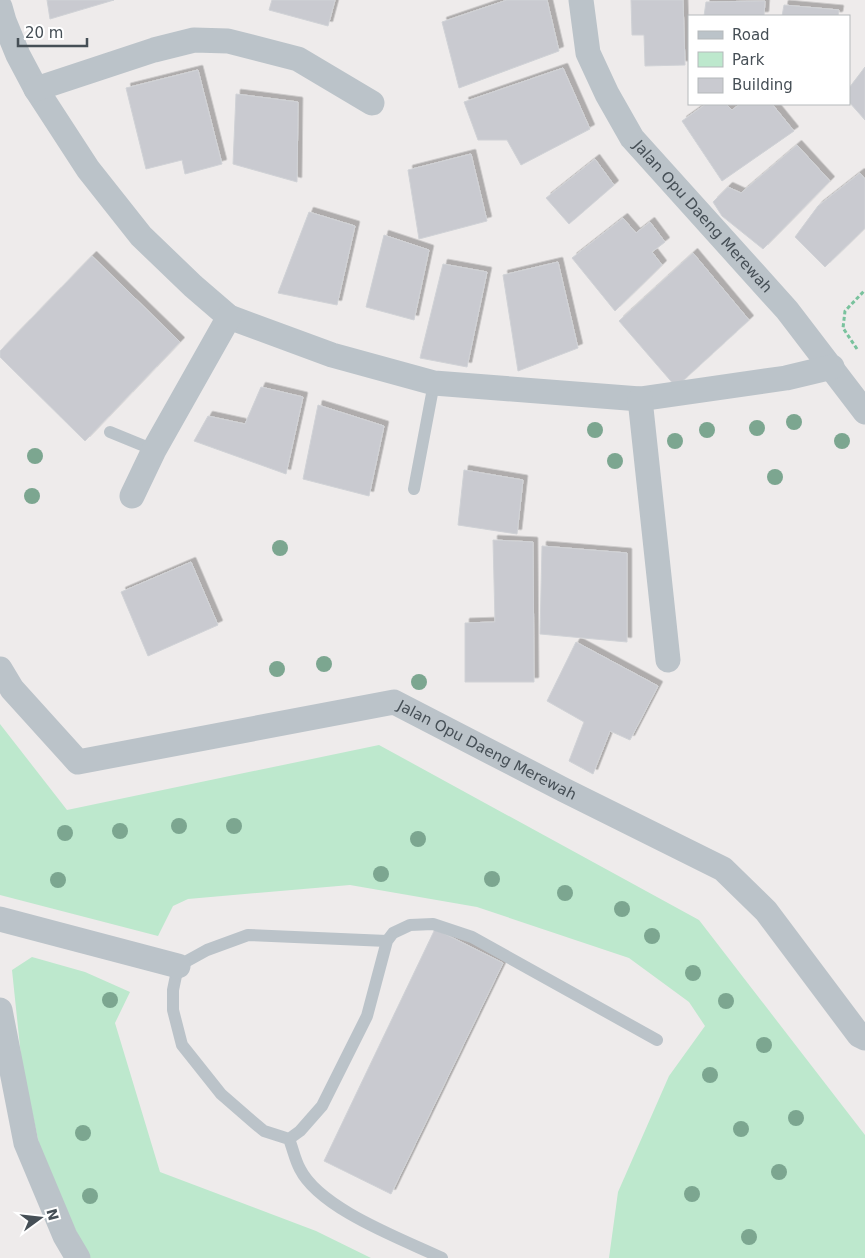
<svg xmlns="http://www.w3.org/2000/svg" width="865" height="1258" font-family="'DejaVu Sans',sans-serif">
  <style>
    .green { fill: #bde8cd }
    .building { fill: #c9cad0; stroke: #d0d2d6; filter: url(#shadow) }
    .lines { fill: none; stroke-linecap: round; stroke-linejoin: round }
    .path { stroke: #79c29d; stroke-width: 3; stroke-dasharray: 4 2.5; stroke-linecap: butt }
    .lane { stroke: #bbc3c9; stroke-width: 12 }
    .street { stroke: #bbc3c9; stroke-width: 25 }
    .tree { fill: #7ca690 }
    .labels { text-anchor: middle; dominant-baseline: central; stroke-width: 5; stroke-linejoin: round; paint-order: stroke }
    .street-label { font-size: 15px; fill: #464f56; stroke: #fff }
  </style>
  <defs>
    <filter id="shadow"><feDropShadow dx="4.5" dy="-4.5" stdDeviation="0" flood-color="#0004"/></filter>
  </defs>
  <rect width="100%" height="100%" fill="#eeebeb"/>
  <path class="green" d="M0,724L67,810L379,745L699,920L865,1135V1258H609L618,1192L669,1076L705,1026L689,1002L629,958L477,907L350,885L188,899L173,906L158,936L0,895Z
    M32,957L85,972L130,992L115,1023L160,1172L316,1231L371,1258H89L43,1162L22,1066L12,970Z"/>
  <path class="building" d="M47,0H114L50,19Z
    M272,0H335L328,26L269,10Z
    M507,0H547L559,51L459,88L442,22Z
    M631,0H683L685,65L645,66L644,35H632Z
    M765,1L764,16H704L706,2Z
    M784,5L839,10L838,16H782Z
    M865,67V120L849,102V88Z
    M563,68L590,129L521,165L507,140H478L464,102Z
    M198,70L222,164L185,174L182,160L146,169L126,88Z
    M236,94L298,102L297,182L233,164Z
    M706,104H726L732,110L740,104H772L794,131L722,181L682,121Z
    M797,145L830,181L763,249L722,216L713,202L728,187L741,193Z
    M471,154L487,221L419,239L408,170Z
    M595,159L614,185L569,224L546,198Z
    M860,173L865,179V228L825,267L795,237L818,206Z
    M309,212L355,226L337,305L278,293Z
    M623,218L636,233L650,222L665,242L652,252L662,265L615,311L572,258Z
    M384,235L429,250L414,320L366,307Z
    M693,253L749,320L676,387L619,321Z
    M92,256L180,342L85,441L0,357V351Z
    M558,262L578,348L518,371L503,275Z
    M443,264L487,272L467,367L420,358Z
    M261,387L303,397L286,474L194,441L208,416L245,424Z
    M318,405L384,426L369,496L303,479Z
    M464,470L523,480L517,534L458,525Z
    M493,540L533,542L534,682H465V623L495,622Z
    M542,546L627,553V642L540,634Z
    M191,562L218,625L148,656L121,592Z
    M576,642L658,686L630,740L610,731L593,774L569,761L584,722L547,701Z
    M435,929L503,963L391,1194L324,1161Z"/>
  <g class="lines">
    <path class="path" d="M857,349L843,328L845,311L865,290"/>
    <path class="lane" d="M110,432L154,450
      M414,489L434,383
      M387,941L248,935L207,950L178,966L173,990V1010L182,1045L221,1094L252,1121L264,1131L289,1139C293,1149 295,1160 300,1169C320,1209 402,1239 442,1258
      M289,1139L300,1131L322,1106L367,1016L387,941L393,933L410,925L433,924L472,937L657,1040"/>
    <g class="street">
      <path id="s1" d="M581,0L588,53L607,94L632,138L787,310L865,412"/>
      <path d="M0,7L4,21L18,55L36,89L88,169L141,236L193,286L229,317L332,355L434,383L640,399L786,378L832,367"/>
      <path d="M36,89L154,50L194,40L228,41L298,59L372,103"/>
      <path d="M640,399L668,660"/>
      <path d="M132,496L154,450L229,317"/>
      <path id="s2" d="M0,669L12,689L78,762L394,702L564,790L723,869L766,911L859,1035L865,1038"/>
      <path d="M0,919L178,966"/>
      <path d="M0,1010L26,1143L65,1236L78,1258"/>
    </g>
  </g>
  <g class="tree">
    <circle cx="794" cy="422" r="8"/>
    <circle cx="757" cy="428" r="8"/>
    <circle cx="595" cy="430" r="8"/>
    <circle cx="707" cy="430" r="8"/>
    <circle cx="675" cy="441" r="8"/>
    <circle cx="842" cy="441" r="8"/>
    <circle cx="35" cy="456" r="8"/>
    <circle cx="615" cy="461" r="8"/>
    <circle cx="775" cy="477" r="8"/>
    <circle cx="32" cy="496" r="8"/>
    <circle cx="280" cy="548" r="8"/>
    <circle cx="324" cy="664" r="8"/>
    <circle cx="277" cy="669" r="8"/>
    <circle cx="419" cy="682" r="8"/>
    <circle cx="179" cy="826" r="8"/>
    <circle cx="234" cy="826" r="8"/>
    <circle cx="120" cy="831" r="8"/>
    <circle cx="65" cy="833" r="8"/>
    <circle cx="418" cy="839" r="8"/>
    <circle cx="381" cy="874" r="8"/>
    <circle cx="492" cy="879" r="8"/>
    <circle cx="58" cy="880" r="8"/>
    <circle cx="565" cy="893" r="8"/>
    <circle cx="622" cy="909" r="8"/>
    <circle cx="652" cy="936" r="8"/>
    <circle cx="693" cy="973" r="8"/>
    <circle cx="110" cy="1000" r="8"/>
    <circle cx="726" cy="1001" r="8"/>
    <circle cx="764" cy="1045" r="8"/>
    <circle cx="710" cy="1075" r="8"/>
    <circle cx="796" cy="1118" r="8"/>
    <circle cx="741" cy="1129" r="8"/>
    <circle cx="83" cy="1133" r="8"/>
    <circle cx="779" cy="1172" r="8"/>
    <circle cx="692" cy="1194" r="8"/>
    <circle cx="90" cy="1196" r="8"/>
    <circle cx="749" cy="1237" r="8"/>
  </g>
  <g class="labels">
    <g class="street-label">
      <text stroke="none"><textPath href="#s1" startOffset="255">Jalan Opu Daeng Merewah</textPath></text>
      <text stroke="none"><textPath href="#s2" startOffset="548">Jalan Opu Daeng Merewah</textPath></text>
    </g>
  </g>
  <rect x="688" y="15" width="162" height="90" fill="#ffffff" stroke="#b5b9bb"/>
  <rect x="698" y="31" width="25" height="8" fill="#bbc3c9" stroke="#b5b9bb"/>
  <text x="732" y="40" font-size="15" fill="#464f56">Road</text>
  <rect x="698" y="52" width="25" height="15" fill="#bde8cd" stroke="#b5b9bb"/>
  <text x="732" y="65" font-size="15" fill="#464f56">Park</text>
  <rect x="698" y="78" width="25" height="15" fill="#c9cad0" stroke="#b5b9bb"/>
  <text x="732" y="90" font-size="15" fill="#464f56">Building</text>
  <g transform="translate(40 1218) rotate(75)" stroke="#ffffff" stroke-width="4" paint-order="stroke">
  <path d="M0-4L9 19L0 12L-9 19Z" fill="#464f56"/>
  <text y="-8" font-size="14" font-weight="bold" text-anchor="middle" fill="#464f56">N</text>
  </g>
  <path d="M18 38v8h69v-8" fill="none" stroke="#464f56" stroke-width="2.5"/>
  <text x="25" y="38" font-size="15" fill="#464f56" stroke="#ffffff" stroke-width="4" paint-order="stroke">20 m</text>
</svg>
